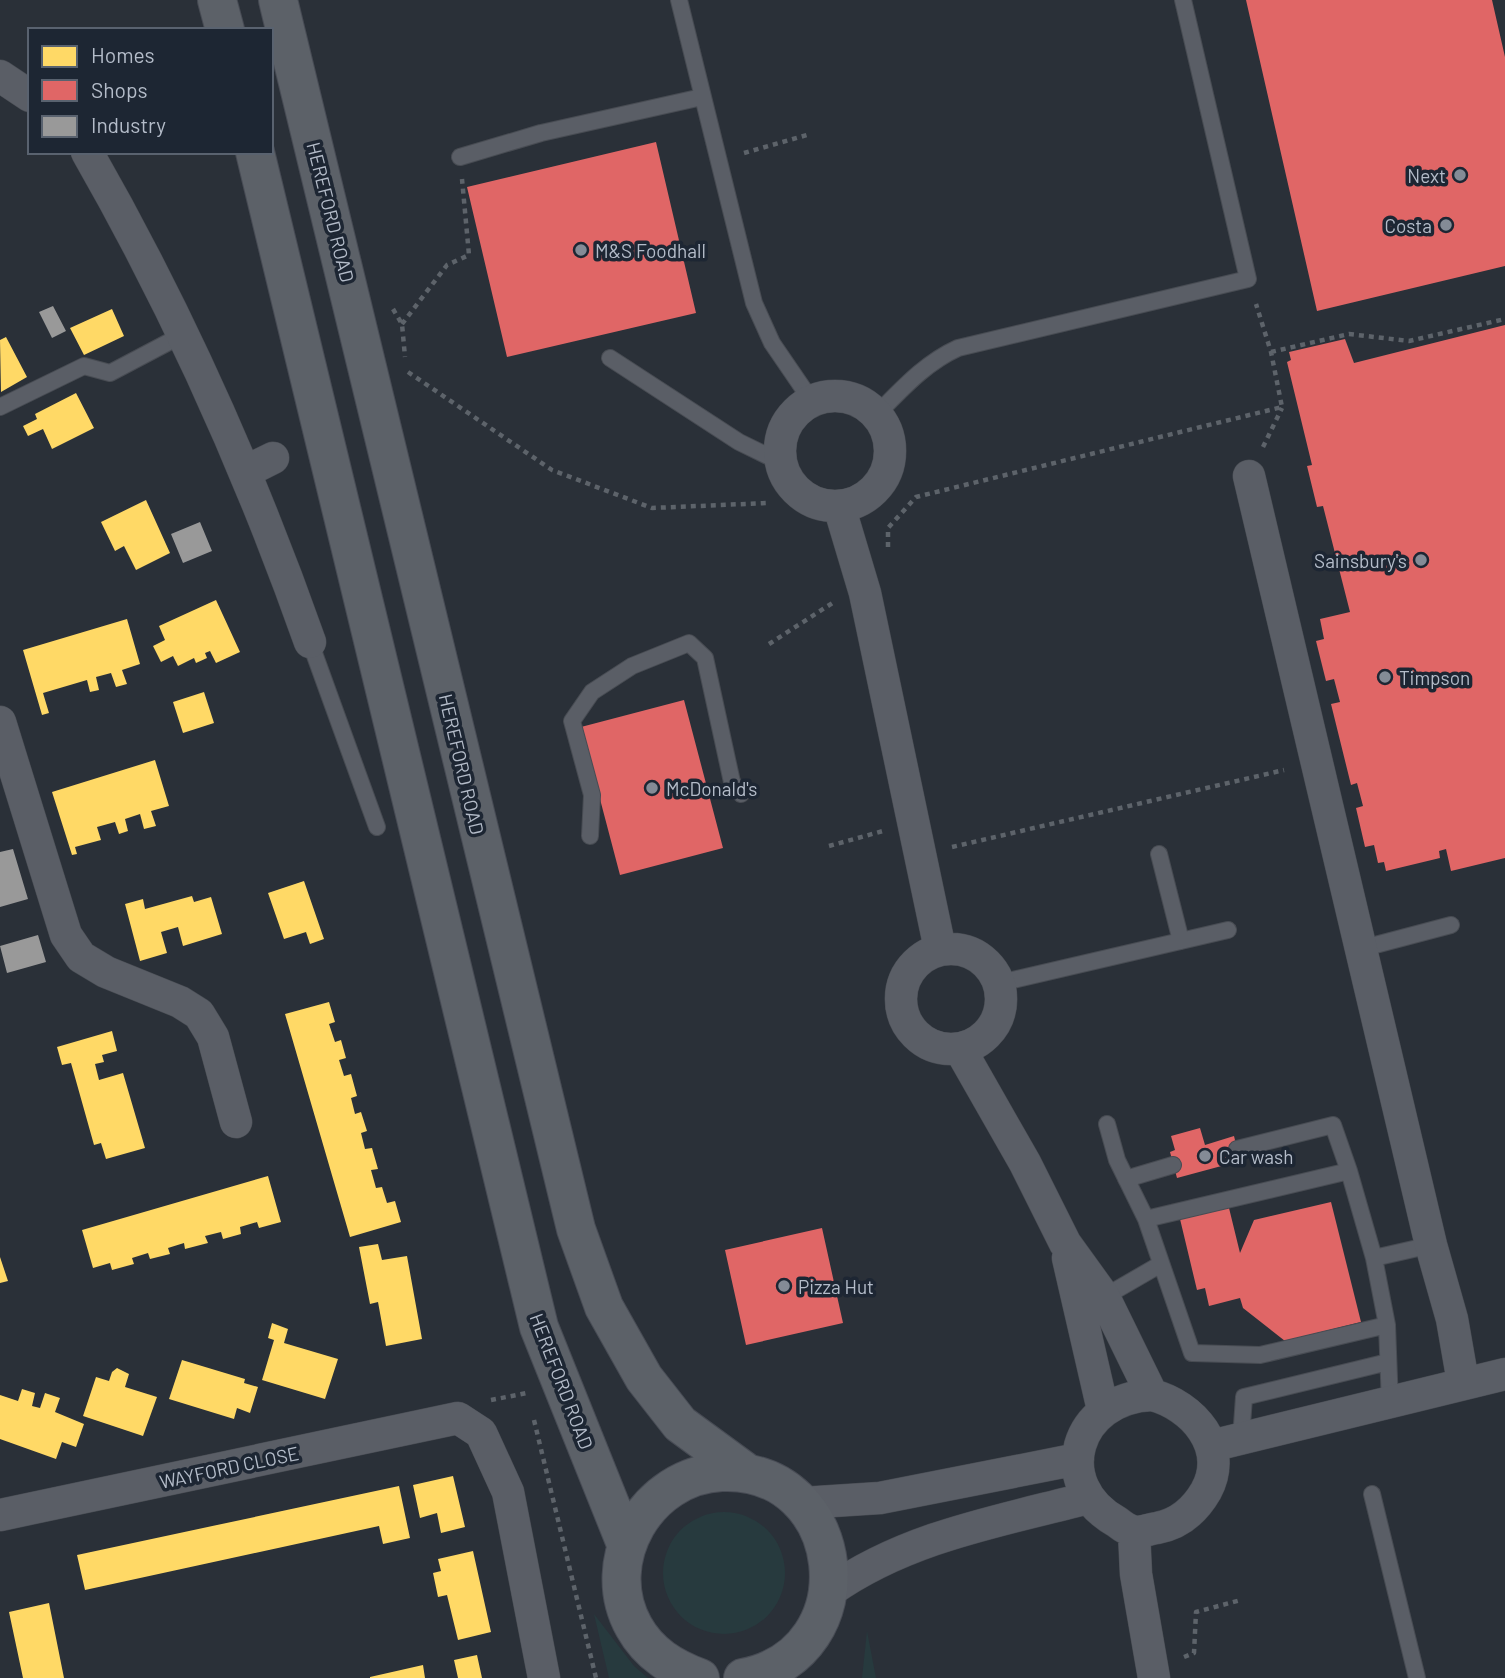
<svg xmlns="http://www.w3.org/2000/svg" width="1505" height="1678" font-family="Barlow,sans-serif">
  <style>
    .green { fill: #273a3e }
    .homes { fill: #ffd966 }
    .shops { fill: #e06666 }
    .industry { fill: #999 }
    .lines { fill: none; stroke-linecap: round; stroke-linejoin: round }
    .service-casing { stroke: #484c53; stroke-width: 18 }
    .minor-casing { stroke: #484c53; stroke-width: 33 }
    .primary-casing { stroke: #484c55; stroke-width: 40 }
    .path { stroke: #5d636a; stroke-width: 4.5; stroke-dasharray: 5 5; stroke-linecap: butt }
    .service { stroke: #5a5e66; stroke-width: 16 }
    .minor { stroke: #5a5e66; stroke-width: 32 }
    .primary { stroke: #5c6168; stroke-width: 38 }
    .poi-dot { fill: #848b96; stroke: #1d2633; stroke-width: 2.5 }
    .labels { text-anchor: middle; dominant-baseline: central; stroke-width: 7; stroke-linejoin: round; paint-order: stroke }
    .poi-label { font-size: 19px; fill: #b4bcc9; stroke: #1d2633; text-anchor: start }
    .street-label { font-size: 19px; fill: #b4bcc9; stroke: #1d2633 }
  </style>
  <rect width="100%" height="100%" fill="#2a3038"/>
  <path class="green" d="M663 1573a61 61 0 1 1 122 0a61 61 0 1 1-122 0Z
    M594,1614L634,1666L648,1678H609Z
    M867,1631L876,1678H862Z"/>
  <path class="homes" d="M112,309L124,336L84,355L70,328Z
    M6,337L27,377L1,392L0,340Z
    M76,393L94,428L52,449L43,429L28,436L23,426L37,419L35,414Z
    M146,500L170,553L136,570L124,546L115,551L101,522Z
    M216,600L240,652L216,663L210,651L205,653L207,658L196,663L194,658L178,666L173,656L161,662L153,646L165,640L159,626Z
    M127,619L140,664L122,670L127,684L116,687L111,673L96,677L99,690L90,692L87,680L43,693L49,713L42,715L23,650Z
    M204,692L214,723L183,733L173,702Z
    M155,760L169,806L151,811L156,826L144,829L140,814L125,819L128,831L119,834L115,822L97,827L101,840L75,847L77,854L72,855L52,792Z
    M304,881L324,939L310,944L306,932L284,939L268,893Z
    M192,896L194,902L211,897L222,934L183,946L178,927L161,932L167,953L140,961L125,904L143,899L145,909Z
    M329,1002L335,1022L329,1024L335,1042L341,1040L346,1058L339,1060L344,1076L351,1074L357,1096L351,1098L355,1114L361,1112L367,1131L361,1133L365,1149L372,1148L378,1169L371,1170L376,1188L382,1187L387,1203L395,1201L401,1222L350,1237L285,1014Z
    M112,1031L117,1051L102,1055L104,1062L95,1064L99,1080L123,1073L145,1148L106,1159L101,1143L94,1145L71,1063L62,1065L57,1047Z
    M268,1176L281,1222L259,1228L257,1222L240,1227L241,1234L223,1239L221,1232L205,1236L208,1243L185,1249L184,1243L168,1248L170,1254L150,1259L148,1253L132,1258L134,1264L112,1270L110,1263L93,1268L82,1230Z
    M378,1244L382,1260L407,1256L422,1339L386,1346L378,1302L370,1304L359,1247Z
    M0,1257L8,1281L0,1283Z
    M272,1323L288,1329L284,1343L338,1359L325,1399L262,1380L274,1340L268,1338Z
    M182,1360L245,1379L244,1383L258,1387L250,1413L237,1408L234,1419L169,1399Z
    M117,1368L129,1374L125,1387L157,1397L143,1436L83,1416L96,1377L109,1381L112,1372Z
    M22,1389L35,1393L32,1406L40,1408L45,1393L60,1398L55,1412L84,1424L76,1447L62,1442L56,1459L0,1439V1395L18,1401Z
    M453,1476L465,1527L441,1533L437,1513L420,1518L413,1485Z
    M399,1486L410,1538L383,1544L379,1526L85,1590L77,1555Z
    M473,1551L491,1632L458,1640L447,1595L438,1597L433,1573L441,1571L438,1559Z
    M49,1603L64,1678H23L9,1612Z
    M477,1655L482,1678H458L454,1660Z
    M423,1665L425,1678H370V1677Z"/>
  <path class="shops" d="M1246,0H1492L1505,57V266L1317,311Z
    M656,142L696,313L507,357L467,187Z
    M1505,325V858L1451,871L1446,849L1439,851L1440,858L1386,871L1384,862L1378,863L1374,845L1365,847L1356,808L1363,806L1357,783L1351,785L1331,704L1340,702L1334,679L1326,681L1316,641L1324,639L1320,619L1350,612L1323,506L1317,507L1307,466L1312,465L1287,362L1291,360L1289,352L1345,339L1354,363Z
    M684,700L723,848L620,875L581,727Z
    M1200,1128L1205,1145L1234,1136L1240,1161L1177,1178L1170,1152L1175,1150L1171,1136Z
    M1331,1202L1361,1322L1285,1341L1243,1308L1240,1298L1209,1306L1205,1288L1197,1290L1180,1219L1229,1208L1240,1253L1254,1220Z
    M822,1228L843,1323L746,1345L725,1250Z"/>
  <path class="industry" d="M53,306L66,331L52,338L39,312Z
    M200,522L212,551L183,563L171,534Z
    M13,849L28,899L0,907V852Z
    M38,935L46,962L7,973L0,946Z"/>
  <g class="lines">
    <g class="service-casing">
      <path id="service" d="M679,0L754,303L772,343L811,400
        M460,157L541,133L702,97
        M610,358L739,442L780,462
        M0,407L84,366L110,373L184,334
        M877,414C902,389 925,363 958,348L1248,279L1183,0
        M310,642L377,827
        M590,836L592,795L572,721L592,692L632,666L689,643L705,658L732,782L741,794
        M1159,854L1181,941
        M1360,949L1451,925
        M1000,983L1228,930
        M1107,1124L1117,1160L1146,1219L1192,1353L1260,1355L1387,1325L1390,1405
        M1237,1149L1333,1125L1349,1171
        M1126,1179L1173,1165
        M1146,1219L1349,1171L1374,1258L1387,1325
        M1374,1258L1431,1245
        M1104,1297L1161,1264
        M1241,1439L1244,1397L1388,1362
        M1372,1494L1417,1678"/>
    </g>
    <g class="minor-casing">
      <path id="minor" d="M0,76L30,96
        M87,152C177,309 250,472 310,642
        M780 451a55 55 0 1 1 110 0a55 55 0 1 1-110 0Z
        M245,472L273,458
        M1249,476L1431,1245L1452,1319L1463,1382
        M839,506L865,593L940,949
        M0,722L66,935L81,957L106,972L180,1002L199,1014L213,1037L236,1122
        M901 999a50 50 0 1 1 100 0a50 50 0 1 1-100 0Z
        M960,1049L1025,1163L1065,1243L1104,1297L1152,1395
        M1068,1258L1103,1410
        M1152,1395C1192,1405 1230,1447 1206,1491C1195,1510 1179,1524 1157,1528C1150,1529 1142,1532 1136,1532C1129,1531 1122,1526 1117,1522C1049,1484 1075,1398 1152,1395Z
        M1211,1446L1505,1374
        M802,1503L880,1498L1078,1459
        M0,1515L458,1418L481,1433L508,1492L544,1678
        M1134,1532L1136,1574L1154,1678
        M830,1591C906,1537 999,1521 1088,1498"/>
    </g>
    <g class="primary-casing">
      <path id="primary" d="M217,0L225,30
        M278,0L576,1229L604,1307L644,1378L680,1424L747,1473
        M255,152L539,1327L626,1544
        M700,1678C673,1668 649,1654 634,1627C597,1561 647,1475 722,1472C849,1467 871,1653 743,1678"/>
    </g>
    <path class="path" d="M744,153L807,135
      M393,309L402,324L405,357
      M402,324L447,265L469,255L462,179
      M1271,352L1349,334L1409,341L1505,319
      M408,372L552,470L652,508L767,503
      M1263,447L1282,408
      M888,547V528L916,497L1282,407L1271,352L1256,304
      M769,644L834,602
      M829,846L883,831
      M952,847L1284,770
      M491,1400L527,1393
      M534,1420L596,1678
      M1184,1657L1194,1653L1196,1612L1241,1600"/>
    <use href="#service" class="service"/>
    <use href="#minor" class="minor"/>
    <use href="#primary" class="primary"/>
  </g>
  <g class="poi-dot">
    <circle cx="1460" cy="175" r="7"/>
    <circle cx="1446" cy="225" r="7"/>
    <circle cx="581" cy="250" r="7"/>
    <circle cx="1421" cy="560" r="7"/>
    <circle cx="1385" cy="677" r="7"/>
    <circle cx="652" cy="788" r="7"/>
    <circle cx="1205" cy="1156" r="7"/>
    <circle cx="784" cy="1286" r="7"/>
  </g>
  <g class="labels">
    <g class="poi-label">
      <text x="1446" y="175" text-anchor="end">Next</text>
      <text x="1432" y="225" text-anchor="end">Costa</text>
      <text x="595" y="250">M&amp;S Foodhall</text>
      <text x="1407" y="560" text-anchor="end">Sainsbury's</text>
      <text x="1399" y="677">Timpson</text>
      <text x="666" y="788">McDonald's</text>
      <text x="1219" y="1156">Car wash</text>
      <text x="798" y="1286">Pizza Hut</text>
    </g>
    <g class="street-label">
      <text transform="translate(331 212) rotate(76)">HEREFORD ROAD</text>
      <text transform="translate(462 764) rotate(77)">HEREFORD ROAD</text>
      <text transform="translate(562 1381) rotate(69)">HEREFORD ROAD</text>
      <text transform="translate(229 1467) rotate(-12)">WAYFORD CLOSE</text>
    </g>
  </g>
  <rect x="28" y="28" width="245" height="126" fill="#1d2633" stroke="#59626f" stroke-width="2"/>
  <rect x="42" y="46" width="35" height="21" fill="#ffd966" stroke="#59626f" stroke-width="2"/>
  <text x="91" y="63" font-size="21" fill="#b4bcc9">Homes</text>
  <rect x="42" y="80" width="35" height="21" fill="#e06666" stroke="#59626f" stroke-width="2"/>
  <text x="91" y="98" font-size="21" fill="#b4bcc9">Shops</text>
  <rect x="42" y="116" width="35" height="21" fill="#999999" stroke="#59626f" stroke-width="2"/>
  <text x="91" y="133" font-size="21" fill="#b4bcc9">Industry</text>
</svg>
